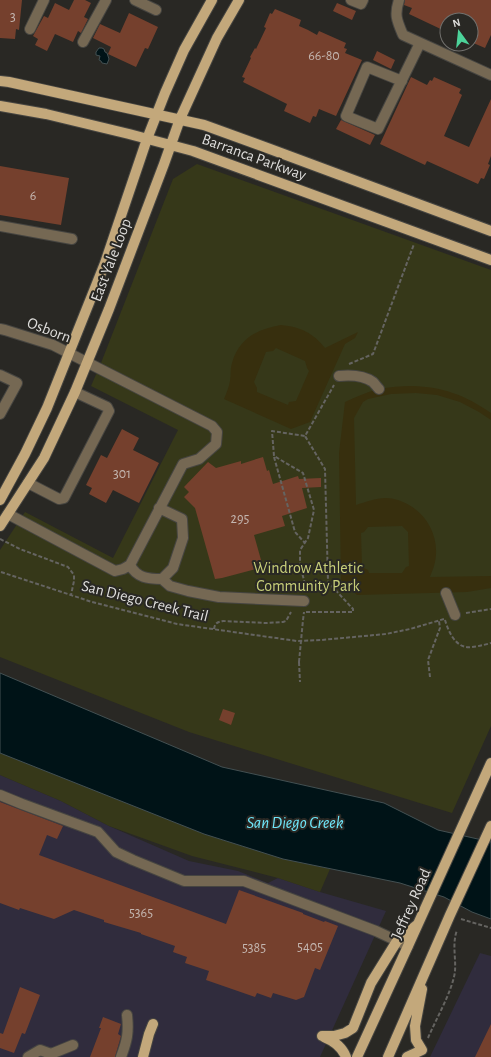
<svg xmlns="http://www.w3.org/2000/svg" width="491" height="1057" font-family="'Alegreya Sans',sans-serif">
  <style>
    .commercial { fill: #302c3d }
    .green { fill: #363819 }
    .sand { fill: #372f0e; fill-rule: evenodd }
    .water { fill: #001317; stroke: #435052 }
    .building { fill: #75402d }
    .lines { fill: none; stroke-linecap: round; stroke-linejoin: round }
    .minor-casing { stroke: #464541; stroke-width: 12 }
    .major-casing { stroke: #464541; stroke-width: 12 }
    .path { stroke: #656461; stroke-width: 2; stroke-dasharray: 4 2; stroke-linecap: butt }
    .minor { stroke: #756853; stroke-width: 10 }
    .major { stroke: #c3a87b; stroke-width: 10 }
    .path-bridge { stroke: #656461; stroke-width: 2; stroke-dasharray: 4 2; stroke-linecap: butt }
    .labels { text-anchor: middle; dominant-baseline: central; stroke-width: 4; stroke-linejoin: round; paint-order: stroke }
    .number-label { font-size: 14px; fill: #c4b6b0 }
    .street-label { font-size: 16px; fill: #dedddb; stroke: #292824 }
    .park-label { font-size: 16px; fill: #c8cf79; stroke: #292824 }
    .water-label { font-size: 17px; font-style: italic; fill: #6fe6f9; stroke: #292824 }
  </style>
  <rect width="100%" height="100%" fill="#292824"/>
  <path class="commercial" d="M0,775L61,801L109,826L189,861L238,871L268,883L278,878L320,892L386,911L320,1057H0Z
    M480,953L491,956V1057H430Z"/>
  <path class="green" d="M197,164L491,270V726L452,813L189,732L0,657V550L25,512L113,558L178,430L91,386L101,363L173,179Z
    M0,753L204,834L283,859L330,869L320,892L278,878L192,856L109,826L61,801L0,775Z"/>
  <path class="sand" d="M281,325C301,327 313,333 325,348L358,332L355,338L345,344L310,422L291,429L224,399C226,394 229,387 230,381C231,375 230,369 232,363C239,338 258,329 281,325ZM276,348L305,361L307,368L309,371L296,401L289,402L288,405L257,392V388L254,382L266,352L273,351Z
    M412,386C443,387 465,395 491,413V420L479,412L460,402L437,395L416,393L391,394L368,399L363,402L354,418L356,505C366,502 375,498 386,498C394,498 402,501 409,505C430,517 441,542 434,566C433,570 431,573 430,577L491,576V588L467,592L357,595L341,580L339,453L345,402C356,397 367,392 379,389C390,387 401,386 412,386ZM402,526L408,532L409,566L406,567L402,573H369L368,570L362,567L361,533L364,532L368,527Z"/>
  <path class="water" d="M99,48H102L104,49L105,52L107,53L109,59L107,64L102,63L101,61L99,60L100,56L96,55V52Z
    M0,673L222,767L384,803L438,830L491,842V919L472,912L444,897L400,883L283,859L204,834L0,753Z"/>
  <path class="building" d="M0,0H22L19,30L16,29L15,39L0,38Z
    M74,0H85L91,3L84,17L88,19L81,33L78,31L73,42L55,34L47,51L35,45L38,39L33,36L44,16L48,18L55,3L69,10Z
    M405,0H491V35L485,48L471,42V20H447V32L409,14L412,8L404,5Z
    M337,3L356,11L352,20L333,11Z
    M275,9L301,20L299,26L308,30L317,35L319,31L346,43L344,48L347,49L345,53L362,60L336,116L319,109L316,117L313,116L310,123L284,111L287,104L243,82L245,78L242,77L251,58L250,57L255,48L256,49L266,28L264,27L270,13L272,14Z
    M129,13L158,27L148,49L145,48L136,67L108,54L111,47L93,38L100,24L120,33Z
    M377,51L395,60L391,69L373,60Z
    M411,77L427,85L430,80L432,81L434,77L461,89L459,93L462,95L444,136L469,147L491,99V156L488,164L490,165L484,179L481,178L478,184L427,161L425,165L380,144Z
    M341,120L375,135L370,145L336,129Z
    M0,166L69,178L61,225L0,215Z
    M122,429L139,438L133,450L159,463L139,503L113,490L106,503L89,494L92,488L86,485L101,455L107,458Z
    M263,457L267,471L269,470L273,484L298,476L299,479L321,478V487L302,488L307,508L282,516L285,526L254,535L263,567L222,578L215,579L195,508L184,497L189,492L184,487L208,462L216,468L241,461V464Z
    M223,709L235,713L231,725L219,720Z
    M0,802L63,826L57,839L47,835L39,855L226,924L239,890L303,913V914L324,922L325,921L338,926L320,970L315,968L304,997L296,1000L273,993L271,998L257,993L255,997L206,980L209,971L185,963L187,957L173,952L175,946L141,934V933L104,922V920L74,910L54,919L20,908L19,910L0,903Z
    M20,987L40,995L25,1034L22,1033L14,1053L0,1048V1033L3,1034Z
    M103,1017L121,1024L118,1034L121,1036L115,1057H90L101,1028H99Z
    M491,1024V1057H475Z"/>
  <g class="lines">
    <g class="minor-casing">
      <path id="minor" d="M135,0L156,10
        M351,0L361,4L363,0
        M399,0C394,15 397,21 403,35L491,75
        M30,29L44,0
        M83,42L106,0
        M402,81L367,67L346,116L378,129L420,43
        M0,226L72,239
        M0,329L5,330L53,345L212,426L217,432L216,444L199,459L183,464L130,565C137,578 148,579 162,579L173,568L183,538L182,519L159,508
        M0,375L17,383L0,414
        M339,376C349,375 363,375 373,382C375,384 377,387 379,389
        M28,483L59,499L64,498L109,411L107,407L75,392
        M8,514L115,571L123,569L130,565
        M162,579L170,586L188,591L219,597L304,601
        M446,593L455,615
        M0,795L22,804L98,832L116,852L133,860L184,881H244L376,931L408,946
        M28,1057L40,1050L51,1054L73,1045
        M121,1057C127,1041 129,1033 127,1015"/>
    </g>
    <g class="major-casing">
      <path id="major" d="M0,81L9,82L204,125L270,149L491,231
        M0,106L46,114L129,134L193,151L491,260
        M0,500L25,454L47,408L105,263L147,139L165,93L184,50L212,0
        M0,526L44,458L75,392L109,309L164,164L180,119L217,38L239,0
        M322,1036H334L345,1033L353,1028L371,983L397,941L417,925
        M324,1037C334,1041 342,1047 346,1057
        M143,1057L149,1034L153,1024
        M357,1057L408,946L491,763
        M388,1057L450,915L491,826
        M407,1057L422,1050L416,1040L415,1026L422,989"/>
    </g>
    <path class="path" d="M349,364L373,354L414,244
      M274,457L295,532L305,543
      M0,539L20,549L68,567L74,575V581L71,595
      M1,572L92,602L177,624L297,641L321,640L386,634L410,629L444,619
      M305,590V584L300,565V550L308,538L314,510L303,473L274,456L272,431L305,436
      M306,612H353V609L328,582L325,469L305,436L334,385
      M466,613L491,609
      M303,620L304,612
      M445,620C448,630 454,645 466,647C472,648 484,645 491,643
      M214,629C215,623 217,622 223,621L266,623L283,622L286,621L291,612
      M299,662L300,682
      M430,677L428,660L440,628L439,621
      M461,919L491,928
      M428,1038C436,1019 453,990 455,971C456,957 452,944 457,930"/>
    <use href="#minor" class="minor"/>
    <use href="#major" class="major"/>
    <path class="path-bridge" d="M299,662L303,620"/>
  </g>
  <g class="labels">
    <g class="number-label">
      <text x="13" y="17">3</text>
      <text x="324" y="56">66-80</text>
      <text x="33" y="196">6</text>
      <text x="122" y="474">301</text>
      <text x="240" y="519">295</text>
      <text x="141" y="913">5365</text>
      <text x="310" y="947">5405</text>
      <text x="254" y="948">5385</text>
    </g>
    <g class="street-label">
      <text transform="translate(254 157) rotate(20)">Barranca Parkway</text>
      <text transform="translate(111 260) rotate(-69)">East Yale Loop</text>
      <text transform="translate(49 330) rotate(21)">Osborn</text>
      <text transform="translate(145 601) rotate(14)">San Diego Creek Trail</text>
      <text transform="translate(411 904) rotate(-66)">Jeffrey Road</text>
    </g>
    <g class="park-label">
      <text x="308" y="568">Windrow Athletic<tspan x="308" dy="18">Community Park</tspan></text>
    </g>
    <g class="water-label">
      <text x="295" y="822">San Diego Creek</text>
    </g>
  </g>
  <g transform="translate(459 32) rotate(345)"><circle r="19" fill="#292824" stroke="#71706d"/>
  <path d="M0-3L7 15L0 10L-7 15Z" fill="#4cd39a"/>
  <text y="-6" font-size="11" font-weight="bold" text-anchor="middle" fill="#dedddb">N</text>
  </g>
</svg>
